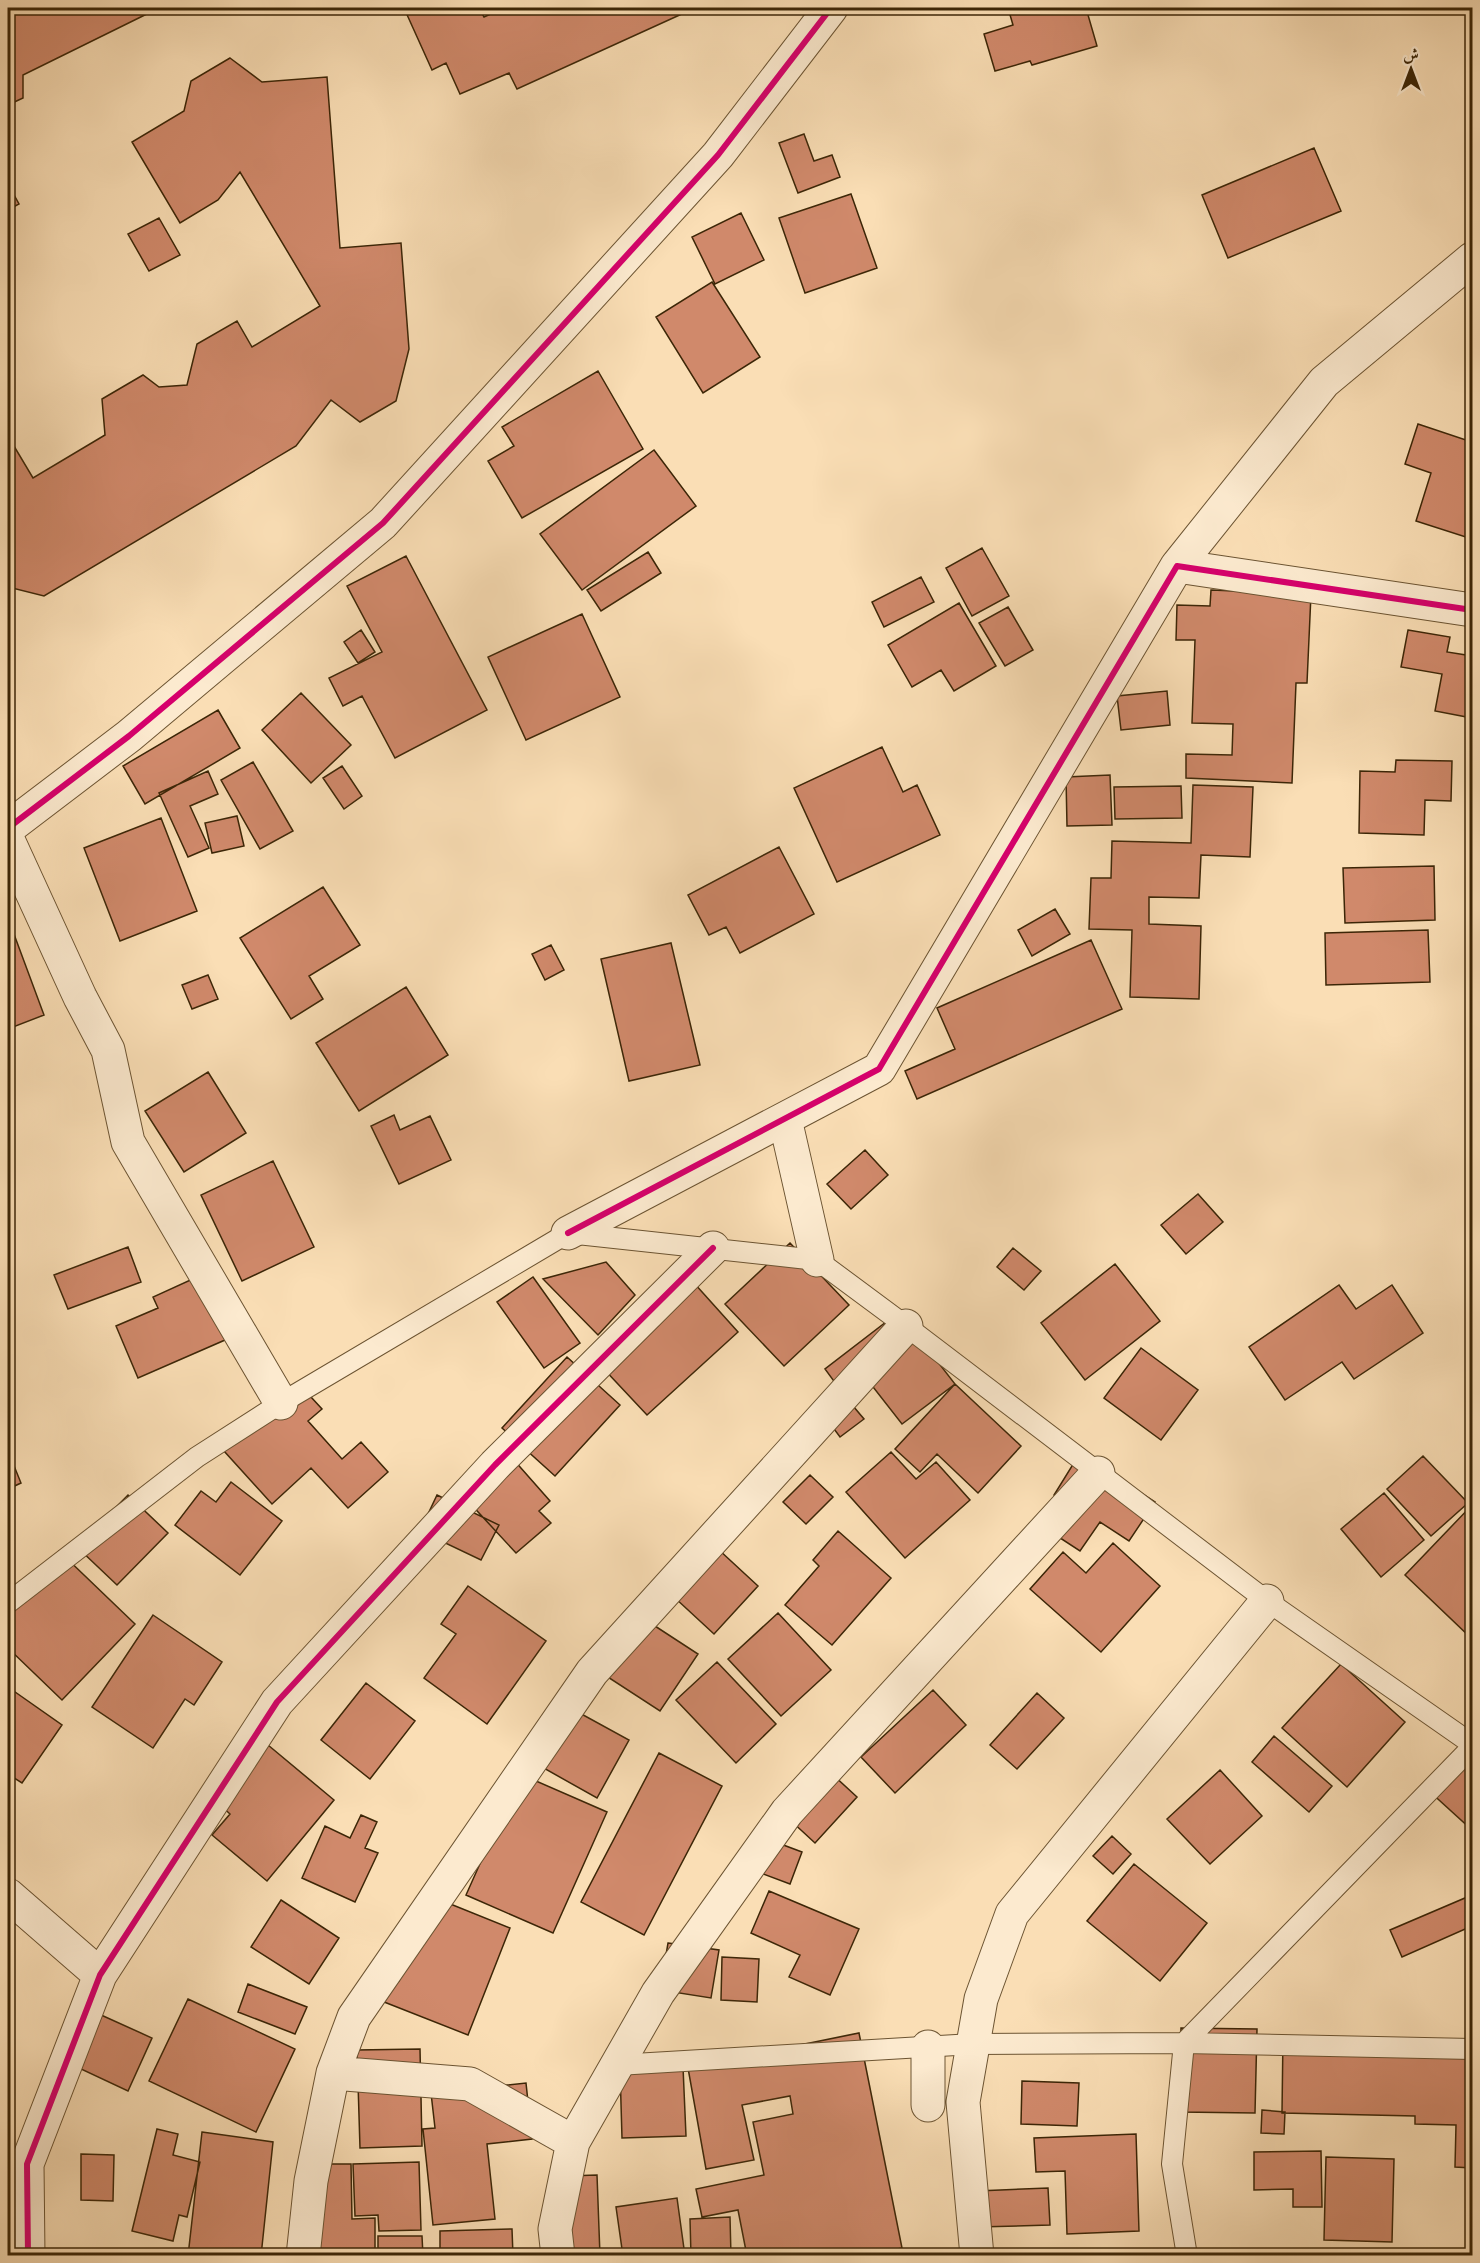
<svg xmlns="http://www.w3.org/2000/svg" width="1480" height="2263" font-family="Alegreya,Amiri,serif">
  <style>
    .building { fill: #d0896b; stroke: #3c2607; stroke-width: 1.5 }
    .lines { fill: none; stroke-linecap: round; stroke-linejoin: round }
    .service-casing { stroke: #6c5432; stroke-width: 22 }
    .minor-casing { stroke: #6c5432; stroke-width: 35 }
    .tertiary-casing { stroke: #6c5432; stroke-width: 35 }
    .service { stroke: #fceacf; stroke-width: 20 }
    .minor { stroke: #fceacf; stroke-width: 33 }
    .tertiary { stroke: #fceacf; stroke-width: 33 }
    .cycleway-casing { stroke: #fceacf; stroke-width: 10 }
    .cycleway { stroke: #d6006c; stroke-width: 6 }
  </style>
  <rect width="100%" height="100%" fill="#fadeb5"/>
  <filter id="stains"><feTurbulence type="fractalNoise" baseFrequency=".00333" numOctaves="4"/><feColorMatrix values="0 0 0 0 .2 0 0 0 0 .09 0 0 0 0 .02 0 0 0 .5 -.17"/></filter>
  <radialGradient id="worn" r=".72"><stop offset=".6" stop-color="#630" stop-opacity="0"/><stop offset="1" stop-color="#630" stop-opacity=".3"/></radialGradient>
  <path class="building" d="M8,8H159L23,75V98L8,105Z
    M404,8H479L484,17L504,8H695L517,89L509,73L460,94L446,63L432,70Z
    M1008,8H1086L1097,46L1032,65L1030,61L995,71L984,34L1013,25Z
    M230,58L262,82L327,77L340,248L401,243L409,349L396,401L360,422L331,400L296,446L44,596L8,587V436L33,478L105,435L102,399L143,375L159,387L187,385L197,344L237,321L252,347L320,306L240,172L218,200L180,223L132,142L184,111L191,81Z
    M804,134L814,161L832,155L840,177L798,193L779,143Z
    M1314,148L1341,211L1228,258L1202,195Z
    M8,184L19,204L8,210Z
    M851,194L877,268L805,293L779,218Z
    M741,213L764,260L715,284L692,237Z
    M159,218L180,255L149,271L128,234Z
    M712,282L760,357L703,393L656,317Z
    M598,371L643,449L522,518L488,461L514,446L502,427Z
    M1418,424L1472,442V539L1416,521L1431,473L1405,464Z
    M654,450L696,506L582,590L540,534Z
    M982,548L1009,596L972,616L946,568Z
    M648,552L661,573L601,611L587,590Z
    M406,556L487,710L395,758L362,696L343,706L329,678L382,652L347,586Z
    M921,577L934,602L884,627L872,602Z
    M1211,590L1311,594L1307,683H1296L1292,783L1186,778V754L1232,755L1233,724L1192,723L1195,640H1176L1177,605L1210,606Z
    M959,603L996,666L954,691L941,670L912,687L888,645Z
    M1008,607L1033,650L1005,666L979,623Z
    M582,614L620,697L526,740L488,657Z
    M361,630L375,652L358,663L344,642Z
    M1408,630L1450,637L1447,652L1472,656V718L1435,711L1442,674L1401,667Z
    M1167,691L1170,725L1121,730L1117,696Z
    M301,693L351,745L311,783L262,730Z
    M218,710L240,748L145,804L123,766Z
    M882,747L903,792L917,785L940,835L837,882L794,788Z
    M1396,760L1452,761L1451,801L1425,800L1424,835L1359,833L1360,771L1395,772Z
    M253,762L293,831L260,849L221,780Z
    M342,766L362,796L344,809L323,778Z
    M208,771L218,794L190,806L209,848L188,857L159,793Z
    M1110,775L1112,825L1067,826L1066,777Z
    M1193,785L1253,787L1250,857L1201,855L1199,898L1149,897V924L1201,926L1199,999L1130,997L1132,930L1089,929L1091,878H1111L1112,841L1191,843Z
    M1181,786L1182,818L1115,819L1114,787Z
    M237,816L244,846L212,853L205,823Z
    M161,818L197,911L120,941L84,848Z
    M1472,846V959H1470L1467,847Z
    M779,847L814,914L740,953L726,927L709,935L688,895Z
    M1434,866L1435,920L1345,923L1343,868Z
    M323,887L360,945L309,976L323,999L291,1019L240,938Z
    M1055,909L1070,934L1032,956L1018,930Z
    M8,918L44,1015L8,1029Z
    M1428,930L1430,982L1326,985L1325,933Z
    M1091,940L1122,1009L917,1099L905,1071L955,1049L937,1008Z
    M671,943L700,1065L629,1081L601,959Z
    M551,945L564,970L545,980L532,954Z
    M208,975L218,999L192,1009L182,985Z
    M406,987L448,1055L359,1111L316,1043Z
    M208,1072L246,1133L184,1172L145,1111Z
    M394,1115L400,1130L430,1116L451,1160L399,1184L371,1126Z
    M865,1150L888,1175L851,1209L827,1184Z
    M273,1161L314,1247L242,1281L201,1195Z
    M1198,1194L1223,1222L1186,1254L1161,1225Z
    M790,1243L849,1305L784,1366L725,1304Z
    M128,1247L141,1282L68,1309L54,1275Z
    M1013,1248L1041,1271L1024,1290L997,1267Z
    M606,1262L635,1295L598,1335L543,1279Z
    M1115,1264L1160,1321L1085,1380L1041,1323Z
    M197,1277L225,1340L138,1378L116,1326L158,1308L153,1297Z
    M533,1277L580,1343L544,1368L497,1302Z
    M694,1283L738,1332L647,1415L602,1367Z
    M1339,1285L1356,1309L1392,1285L1423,1333L1354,1379L1342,1362L1285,1400L1249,1347Z
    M899,1312L955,1384L902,1424L870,1383L848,1400L864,1419L840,1437L817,1406L839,1388L825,1369Z
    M1141,1348L1198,1390L1161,1440L1104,1398Z
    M567,1357L620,1405L555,1476L502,1428Z
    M299,1384L322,1409L308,1421L342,1459L361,1442L388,1472L348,1508L311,1468L272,1504L224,1451Z
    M955,1384L1021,1446L978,1493L937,1454L920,1472L895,1449Z
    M8,1451L21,1483L8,1489Z
    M891,1452L916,1479L936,1462L970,1500L905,1558L846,1492Z
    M1080,1453L1155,1502L1129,1541L1100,1522L1080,1551L1054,1534L1072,1507L1054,1495Z
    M1423,1456L1468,1503L1431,1536L1387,1489Z
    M513,1459L550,1501L539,1511L551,1523L516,1553L467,1500Z
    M810,1475L833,1497L806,1524L783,1502Z
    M231,1482L282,1521L240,1575L175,1525L201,1491L216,1502Z
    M1384,1493L1424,1540L1381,1577L1341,1529Z
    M128,1495L168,1533L117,1585L77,1547Z
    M437,1495L499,1525L481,1560L420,1531Z
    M1472,1505V1634L1470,1637L1405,1575Z
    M838,1531L891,1578L832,1645L785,1605L819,1566L813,1560Z
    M705,1537L758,1586L714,1634L661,1585Z
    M1113,1543L1160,1586L1101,1652L1030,1589L1063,1552L1086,1573Z
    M59,1551L135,1624L62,1700L8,1648V1605Z
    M468,1586L546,1641L487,1724L424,1678L456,1634L441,1624Z
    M635,1613L698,1654L660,1711L597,1670Z
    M778,1613L831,1670L781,1716L728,1659Z
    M153,1615L222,1662L194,1705L185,1699L153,1748L92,1707Z
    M717,1662L776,1724L736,1763L676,1700Z
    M1341,1664L1405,1722L1347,1787L1282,1728Z
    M366,1683L415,1721L370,1779L321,1740Z
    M8,1687L62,1725L22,1783L8,1774Z
    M933,1690L966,1725L895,1793L861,1757Z
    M1037,1693L1064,1718L1017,1769L990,1745Z
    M565,1705L629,1740L597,1798L533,1762Z
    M1274,1736L1332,1786L1309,1812L1252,1762Z
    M1472,1742V1830L1428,1790Z
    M268,1745L334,1800L267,1881L212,1835L230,1814L218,1803Z
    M659,1753L722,1786L644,1935L581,1902Z
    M819,1762L857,1797L815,1843L776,1807Z
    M1220,1770L1262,1816L1210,1864L1167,1819Z
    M520,1774L607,1812L553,1933L466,1895Z
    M361,1815L377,1822L365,1848L378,1853L355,1902L302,1878L325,1826L350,1838Z
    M1112,1836L1131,1854L1113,1874L1093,1856Z
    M770,1840L802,1852L790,1884L758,1872Z
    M1134,1864L1207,1923L1160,1981L1087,1921Z
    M769,1891L859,1929L830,1995L789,1977L800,1955L751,1933Z
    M1472,1895V1926L1402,1957L1390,1930Z
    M433,1897L510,1928L468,2035L374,1998L384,1974L399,1981Z
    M281,1900L339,1938L309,1984L251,1947Z
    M668,1943L719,1950L711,1998L660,1990Z
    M722,1957L759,1959L757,2002L721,2000Z
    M248,1984L307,2007L295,2034L238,2012Z
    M188,1999L295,2049L256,2132L149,2081Z
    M90,2010L152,2038L128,2091L66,2062Z
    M1181,2028L1257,2029L1255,2113L1180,2112Z
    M859,2033L902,2248L863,2256H747L738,2210L702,2217L696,2189L764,2175L753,2122L793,2114L790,2096L742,2105L754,2160L706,2169L688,2068Z
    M1283,2036L1472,2041V2168L1455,2167L1456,2125L1415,2124V2116L1282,2113Z
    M420,2049L422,2146L360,2148L357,2050Z
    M683,2067L686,2136L622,2138L620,2069Z
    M1022,2081L1079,2083L1077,2126L1021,2124Z
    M526,2083L532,2139L487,2144L495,2219L433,2225L423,2129L435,2128L431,2093Z
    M1262,2110L1285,2112L1284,2134L1261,2133Z
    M157,2129L178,2134L173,2155L200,2162L187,2217L179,2215L173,2241L132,2231Z
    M202,2132L273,2142L261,2256H188Z
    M1136,2134L1139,2231L1067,2234L1065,2171L1036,2172L1034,2138Z
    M1321,2151L1322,2207H1293V2189L1254,2190V2152Z
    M81,2154L114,2155L113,2201L81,2200Z
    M1326,2157L1394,2159L1392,2242L1324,2240Z
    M419,2162L421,2230L379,2231L378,2215L355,2216L353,2164Z
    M311,2164H351L352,2219L375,2218V2256H313Z
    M597,2175L600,2256H569L567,2176Z
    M1048,2188L1050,2225L978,2227L977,2191Z
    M677,2198L685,2256H623L616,2207Z
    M730,2217L731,2256H691L690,2219Z
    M512,2229L513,2256H440V2231Z
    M378,2236H422L423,2256H378Z"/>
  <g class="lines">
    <g class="service-casing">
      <path id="service" d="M8,1603L197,1457L281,1403L568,1233L817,1260L906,1326L1267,1601L1472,1744
        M617,2065L973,2044L1184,2043L1472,2049
        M1187,2256L1172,2164L1184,2043L1472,1747"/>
    </g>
    <g class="minor-casing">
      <path id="minor" d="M1177,566L1324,382L1472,259
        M8,840L80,997L108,1050L128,1142L281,1403
        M785,1119L817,1260
        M568,1233L879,1069L1177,566L1472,610
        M8,1895L100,1975
        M928,2047V2105
        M333,2073L470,2084L573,2142
        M28,2256L27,2164L100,1975L277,1702L495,1465L713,1248
        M303,2256L311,2181L333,2073L354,2017L592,1672L906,1326
        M558,2256L555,2229L573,2142L658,1993L787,1812L1098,1473
        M977,2256L963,2102L981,1999L1012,1914L1267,1601"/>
    </g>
    <g class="tertiary-casing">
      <path id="tertiary" d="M8,828L129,736L383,523L718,155L831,8"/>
    </g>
    <use href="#service" class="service"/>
    <use href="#minor" class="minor"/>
    <use href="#tertiary" class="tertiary"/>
    <g class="cycleway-casing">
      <path id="cycleway" d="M8,828L129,736L383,523L718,155L831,8
        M568,1233L879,1069L1177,566L1472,610
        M28,2256L27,2164L100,1975L277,1702L495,1465L713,1248"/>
    </g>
    <use href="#cycleway" class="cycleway"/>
  </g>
  <rect width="1480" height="2263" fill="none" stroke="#fadeb5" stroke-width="30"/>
  <rect x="9" y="9" width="1462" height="2245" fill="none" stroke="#3c2607" stroke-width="3"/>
  <rect x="15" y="15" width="1450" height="2233" fill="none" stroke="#3c2607" stroke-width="1.5"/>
  <g transform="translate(1411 69)" stroke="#fceacf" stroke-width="4.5" paint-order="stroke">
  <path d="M0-4.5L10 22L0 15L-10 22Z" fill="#3c2607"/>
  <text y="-9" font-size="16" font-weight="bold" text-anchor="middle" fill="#3c2607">ش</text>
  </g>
  <rect width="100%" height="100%" filter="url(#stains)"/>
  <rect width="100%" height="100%" fill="url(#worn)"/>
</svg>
